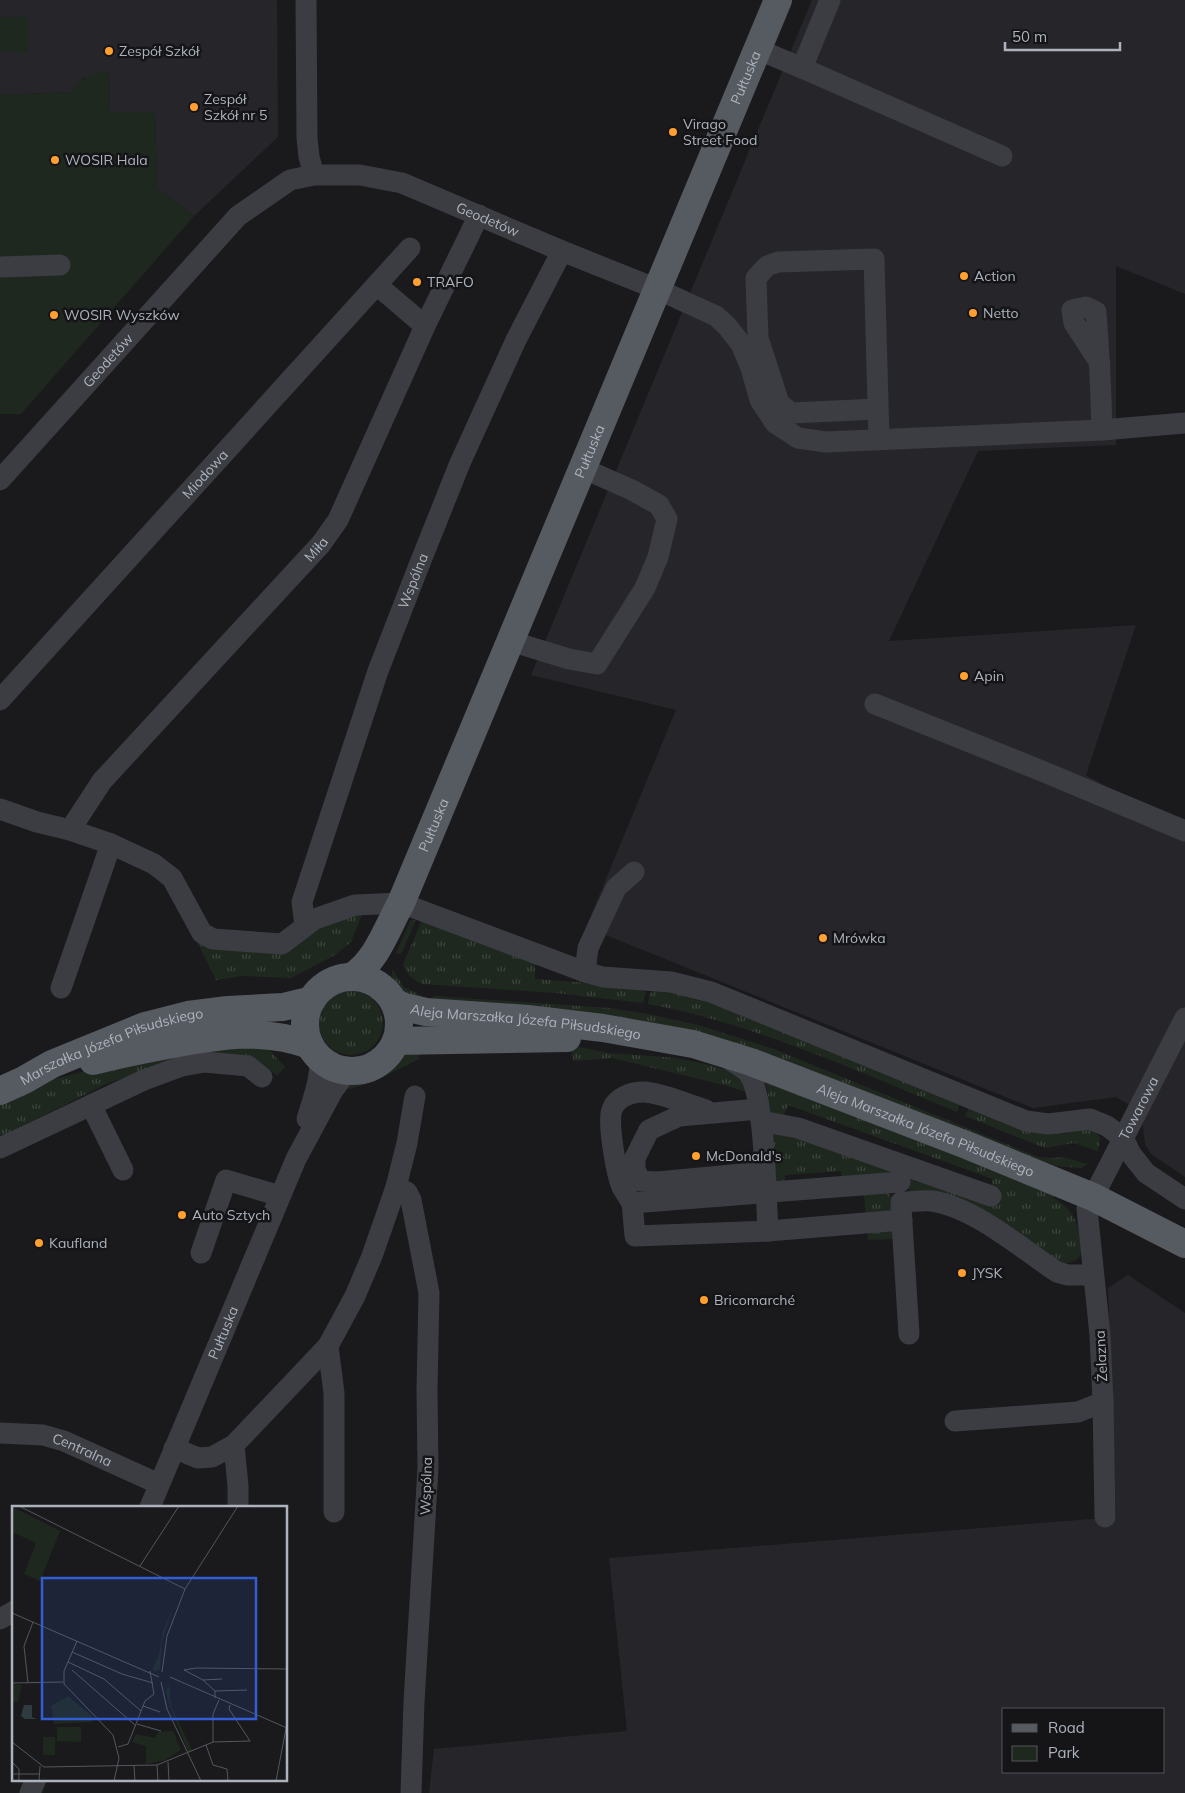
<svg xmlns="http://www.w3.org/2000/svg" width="1185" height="1793" font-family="Mulish,sans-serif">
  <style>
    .built { fill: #26262a; fill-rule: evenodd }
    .grass { fill: url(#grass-tufts) }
    .park { fill: #1f281f }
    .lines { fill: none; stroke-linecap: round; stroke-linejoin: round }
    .minor { stroke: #3b3d42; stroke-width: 21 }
    .major { stroke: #565a61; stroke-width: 28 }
    .poi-dot { fill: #ffa030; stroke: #151518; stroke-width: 2 }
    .labels { text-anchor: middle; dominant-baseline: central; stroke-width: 5; stroke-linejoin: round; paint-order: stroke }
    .poi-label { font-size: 14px; fill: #acb3bd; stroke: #151518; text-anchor: start }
    .street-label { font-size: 14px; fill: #acb3bd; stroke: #151518 }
    .inset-road { fill: none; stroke: #54575d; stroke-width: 1 }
    .view { fill: #325dd4; fill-opacity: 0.15; stroke: #325dd4; stroke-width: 2.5 }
    .inset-edge { fill: none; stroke: #acb3bd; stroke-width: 2.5 }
  </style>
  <defs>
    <pattern id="grass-tufts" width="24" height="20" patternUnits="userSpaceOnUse" patternTransform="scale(1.25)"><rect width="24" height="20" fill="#1f281f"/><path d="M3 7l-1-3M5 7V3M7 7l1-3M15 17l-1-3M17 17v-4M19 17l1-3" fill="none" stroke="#3d453e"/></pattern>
  </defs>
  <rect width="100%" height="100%" fill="#1a1a1d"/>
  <path class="built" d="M0,0H277L278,137L194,216L157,188L155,112H110L109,72L83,78L72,92L0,95Z
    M812,0H1185V294L1116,266V445L978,451L889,641L1136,625L1086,775L1185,831V1177L1151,1154L1145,1144L1141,1112L1116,1097L1033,1108L586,927L676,710L531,675Z
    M1128,1275L1185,1313V1793H429L434,1749L627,1731L609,1558L1116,1517L1108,1288ZM1004,1709H1164V1772H1004Z"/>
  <path class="grass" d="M364,910L351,942L335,955L291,978L243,976L216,980L193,933L236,949Z
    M423,917L535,957V979L643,987L642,991L646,992L643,1003L556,993L423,984C412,980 408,975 403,965Z
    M416,920L402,952L400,954L396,953L410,921Z
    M392,969L404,987L422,996V1006C400,996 392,995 392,969Z
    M654,988L692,994L961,1101L957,1112C856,1071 756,1024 648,1004L650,993L653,992Z
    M319 1023a32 32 0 1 1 64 0a32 32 0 1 1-64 0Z
    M433,996L609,1008L648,1014L698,1025L771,1048L1038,1157L1053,1158L1063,1157L1088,1164L1081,1168L1057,1166L1039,1160L956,1126L819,1078L432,1006Z
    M264,1044L285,1067L277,1076L265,1065L242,1057H192L108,1083L0,1137V1100L23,1090L55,1079L155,1053Z
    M574,1046L609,1053L676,1058L710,1065L736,1073L742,1079L746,1092L724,1085L612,1058L573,1061L572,1048Z
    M419,1053V1059C400,1068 361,1091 341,1089L350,1081L365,1080L375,1076L408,1054Z
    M765,1076L1055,1195L1053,1198C1073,1209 1078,1220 1080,1243C1081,1248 1082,1254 1078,1258C1073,1263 1065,1263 1059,1264L909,1191V1178L912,1176L996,1206L1000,1194L990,1190L993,1179L788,1105L783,1117L769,1111C766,1101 771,1091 764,1082Z
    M970,1105L1081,1126L1095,1131L1100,1138L1098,1151L1074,1143L1045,1148L965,1116Z
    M777,1131L888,1170L890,1174L842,1182L841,1171L785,1175V1188L776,1184L771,1140L773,1132Z
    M888,1193L894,1200L892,1211L866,1216L864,1194Z
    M867,1230H891L896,1239L868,1240Z"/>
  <path class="park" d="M0,17H28V53L0,51Z
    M109,72L110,112H155L157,188L194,216L21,414H0V95L72,92C85,75 88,73 109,72Z"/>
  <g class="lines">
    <g class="minor">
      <path d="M306,0L307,138L309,157L314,175"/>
      <path d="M757,49L802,68L830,0"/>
      <path d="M802,68L1002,156"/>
      <path d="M0,267L60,265"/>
      <path d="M377,285L425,326"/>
      <path d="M1100,363L1074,323L1072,310L1086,307L1096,312C1099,351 1101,391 1102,430"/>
      <path d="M878,409L791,413L779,403L758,338L756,278L767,266L778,262L874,259L879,439"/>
      <path id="s1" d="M0,480L238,216L290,180L314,175H360L402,183L562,251L657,289L716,316L727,326L741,344L751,368L760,400L775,423L798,438L826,442L1102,430L1185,423"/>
      <path d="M510,641L569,659L597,664L645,588L658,557L667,519L659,505L632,490L582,468"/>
      <path id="s2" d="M0,700L410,248"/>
      <path d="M875,704L1042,771L1185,831"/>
      <path d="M0,809L37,822L70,830L111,844L154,864L172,878L202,933L213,939L282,944L315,919L355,905L401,903L585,972L603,977L671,982L711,992L1026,1121L1048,1124L1090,1119L1107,1126L1123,1138L1131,1154L1146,1173L1185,1199"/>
      <path id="s3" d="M70,830L102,781L321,544L338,520L425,326L479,215"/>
      <path id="s4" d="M305,926L302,902L378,671L418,568L460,463L516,340L562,251"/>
      <path d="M585,972L588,948L616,888L634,872"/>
      <path d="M61,988L111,844"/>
      <path d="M727,1058C734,1063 744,1067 749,1074C765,1096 766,1199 768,1231"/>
      <path d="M91,1105L123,1170"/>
      <path d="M759,1109L679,1116L649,1130L635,1158V1170L641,1181L657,1182L764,1172"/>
      <path d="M307,1119C313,1098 321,1080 320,1058"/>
      <path d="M761,1121L798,1128L991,1196"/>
      <path d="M0,1148L144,1080L182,1066L205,1062L248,1066L262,1077"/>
      <path d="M900,1182L632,1203L635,1236L768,1231L902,1220"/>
      <path d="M396,1187L407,1143L415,1096"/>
      <path d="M901,1202C911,1202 922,1200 932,1201C974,1207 1022,1249 1057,1272L1068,1275H1093"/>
      <path d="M632,1203C629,1198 625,1192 622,1187C616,1173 609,1129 611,1114C613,1099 629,1092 643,1092C659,1092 690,1105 706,1110"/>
      <path d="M901,1207L909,1334"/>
      <path d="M201,1253L226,1180L280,1196"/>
      <path d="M328,1346L334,1393V1512"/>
      <path d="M955,1421L1078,1412L1103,1402"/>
      <path id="s5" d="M0,1433L43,1435L64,1441L159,1484"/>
      <path d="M234,1445L238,1486V1507"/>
      <path d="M174,1448L198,1458L212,1457L234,1445L328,1346L355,1296L372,1256L396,1187L407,1192L411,1200L429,1293L427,1390L428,1468L414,1702L411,1793"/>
      <path id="s6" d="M150,1507L296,1159L332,1092L342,1078L350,1071"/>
      <path id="s7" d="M1105,1517L1103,1402L1100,1335L1087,1209L1185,1018"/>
      <path d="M0,1619L14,1611"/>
      <path d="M30,1793L36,1779"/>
    </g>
    <g class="major">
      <circle cx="352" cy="1024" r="47"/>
      <path id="s8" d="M351,977C376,963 387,928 401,903L778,0"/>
      <path id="s9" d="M394,1002L404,1007L426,1012L528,1019L603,1028L693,1044L751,1062L969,1146L1093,1197L1185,1244"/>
      <path d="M396,1041L567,1038"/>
      <path d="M93,1061C120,1054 146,1049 173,1044C220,1035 263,1028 310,1045"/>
      <path id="s10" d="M0,1091L24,1080L52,1064L145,1026L188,1015L228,1010L283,1007L312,1000"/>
    </g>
  </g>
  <g class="poi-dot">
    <circle cx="109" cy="51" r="5"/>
    <circle cx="194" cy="107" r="5"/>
    <circle cx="673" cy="132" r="5"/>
    <circle cx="55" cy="160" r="5"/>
    <circle cx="964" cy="276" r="5"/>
    <circle cx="417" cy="282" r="5"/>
    <circle cx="973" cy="313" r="5"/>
    <circle cx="54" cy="315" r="5"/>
    <circle cx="964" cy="676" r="5"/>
    <circle cx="823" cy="938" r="5"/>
    <circle cx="696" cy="1156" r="5"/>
    <circle cx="182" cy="1215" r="5"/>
    <circle cx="39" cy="1243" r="5"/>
    <circle cx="962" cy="1273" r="5"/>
    <circle cx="704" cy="1300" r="5"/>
  </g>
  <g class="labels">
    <g class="poi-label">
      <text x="119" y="51">Zespół Szkół</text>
      <text x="204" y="99">Zespół<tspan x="204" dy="16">Szkół nr 5</tspan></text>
      <text x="683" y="124">Virago<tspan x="683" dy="16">Street Food</tspan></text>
      <text x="65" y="160">WOSIR Hala</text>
      <text x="974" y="276">Action</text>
      <text x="427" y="282">TRAFO</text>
      <text x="983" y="313">Netto</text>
      <text x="64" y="315">WOSIR Wyszków</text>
      <text x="974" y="676">Apin</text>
      <text x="833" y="938">Mrówka</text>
      <text x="706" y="1156">McDonald's</text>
      <text x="192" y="1215">Auto Sztych</text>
      <text x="49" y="1243">Kaufland</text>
      <text x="972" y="1273">JYSK</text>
      <text x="714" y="1300">Bricomarché</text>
    </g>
    <g class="street-label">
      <text stroke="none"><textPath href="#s8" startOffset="985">Pułtuska</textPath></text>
      <text stroke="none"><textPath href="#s1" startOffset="625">Geodetów</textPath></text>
      <text stroke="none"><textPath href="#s1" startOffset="161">Geodetów</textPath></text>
      <text stroke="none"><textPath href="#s8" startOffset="580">Pułtuska</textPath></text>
      <text stroke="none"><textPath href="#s2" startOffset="305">Miodowa</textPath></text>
      <text stroke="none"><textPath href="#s3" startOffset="374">Miła</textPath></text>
      <text stroke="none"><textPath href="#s4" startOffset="364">Wspólna</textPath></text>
      <text stroke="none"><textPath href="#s8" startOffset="175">Pułtuska</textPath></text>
      <text stroke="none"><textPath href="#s9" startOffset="134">Aleja Marszałka Józefa Piłsudskiego</textPath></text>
      <text stroke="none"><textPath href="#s10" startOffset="121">Marszałka Józefa Piłsudskiego</textPath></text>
      <text stroke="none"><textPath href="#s7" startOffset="422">Towarowa</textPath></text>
      <text stroke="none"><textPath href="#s9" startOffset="551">Aleja Marszałka Józefa Piłsudskiego</textPath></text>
      <text stroke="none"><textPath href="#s6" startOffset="189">Pułtuska</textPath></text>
      <text transform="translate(1101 1356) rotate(-93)">Żelazna</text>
      <text stroke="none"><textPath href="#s5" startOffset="85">Centralna</textPath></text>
      <text transform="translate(426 1486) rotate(-88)">Wspólna</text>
    </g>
  </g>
  <g transform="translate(12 1506)">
    <rect width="275" height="275" fill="#1a1a1d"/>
    <path d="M162,98L150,136L148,163L144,166L140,163L147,149L150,128ZM157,179L159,200L180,244L176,246L156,195L154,185ZM161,225L169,244L153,254L134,258V240L120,236L124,228L143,232L146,226Z" fill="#1f281f"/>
    <path d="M0,178L10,179L6,196H0ZM56,190L80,210V216L42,218L39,200ZM45,221H69V236L45,235ZM31,231H43V249H31Z" fill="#1f281f"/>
    <path d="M0,1L48,25L28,75L12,68L24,37L0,26Z" fill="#1f281f"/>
    <path d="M12,199H20V211L25,213H13L9,210Z" fill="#2e3c42"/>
    <path class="inset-road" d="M7,0L173,83M128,60L167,0M0,107L147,171M65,135L52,165V178L101,229L107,252L102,275M60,146L110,168L141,177M56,156L92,173L129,205M60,164L124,220M150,166L155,130L173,83L226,0M158,171L275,222M191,174L210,173M149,176L155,203L189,275M0,177L51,176M16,177L12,140L21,116M203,185L235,184M203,192V185L191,174L172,164L184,162L275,163M218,199L217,203L238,235M131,200L148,206M125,218L149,225M0,236L32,261L145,259L201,236V208L207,194M201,236L238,235M194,239L201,259L215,263L216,275M106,241L116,238L133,195L142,188L138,165M0,256L7,263V275M156,256L157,275M145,259L146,275M122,260L123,275M0,268H27M27,275L28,260M264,275L275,217"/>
    <path class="view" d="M30,72H244V213H30Z"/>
    <rect width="275" height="275" class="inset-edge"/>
  </g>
  <rect x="1002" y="1708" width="162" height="65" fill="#151518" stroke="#51545a"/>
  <rect x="1012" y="1724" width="25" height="8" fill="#565a61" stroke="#51545a"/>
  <text x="1048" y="1733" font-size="15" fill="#acb3bd">Road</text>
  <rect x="1012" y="1746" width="25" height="15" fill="#1f281f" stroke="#51545a"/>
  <text x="1048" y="1758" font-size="15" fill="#acb3bd">Park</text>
  <path d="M1005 42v8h115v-8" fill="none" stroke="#acb3bd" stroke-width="2.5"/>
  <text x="1012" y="42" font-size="15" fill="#acb3bd" stroke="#151518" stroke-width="4" paint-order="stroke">50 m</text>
</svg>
